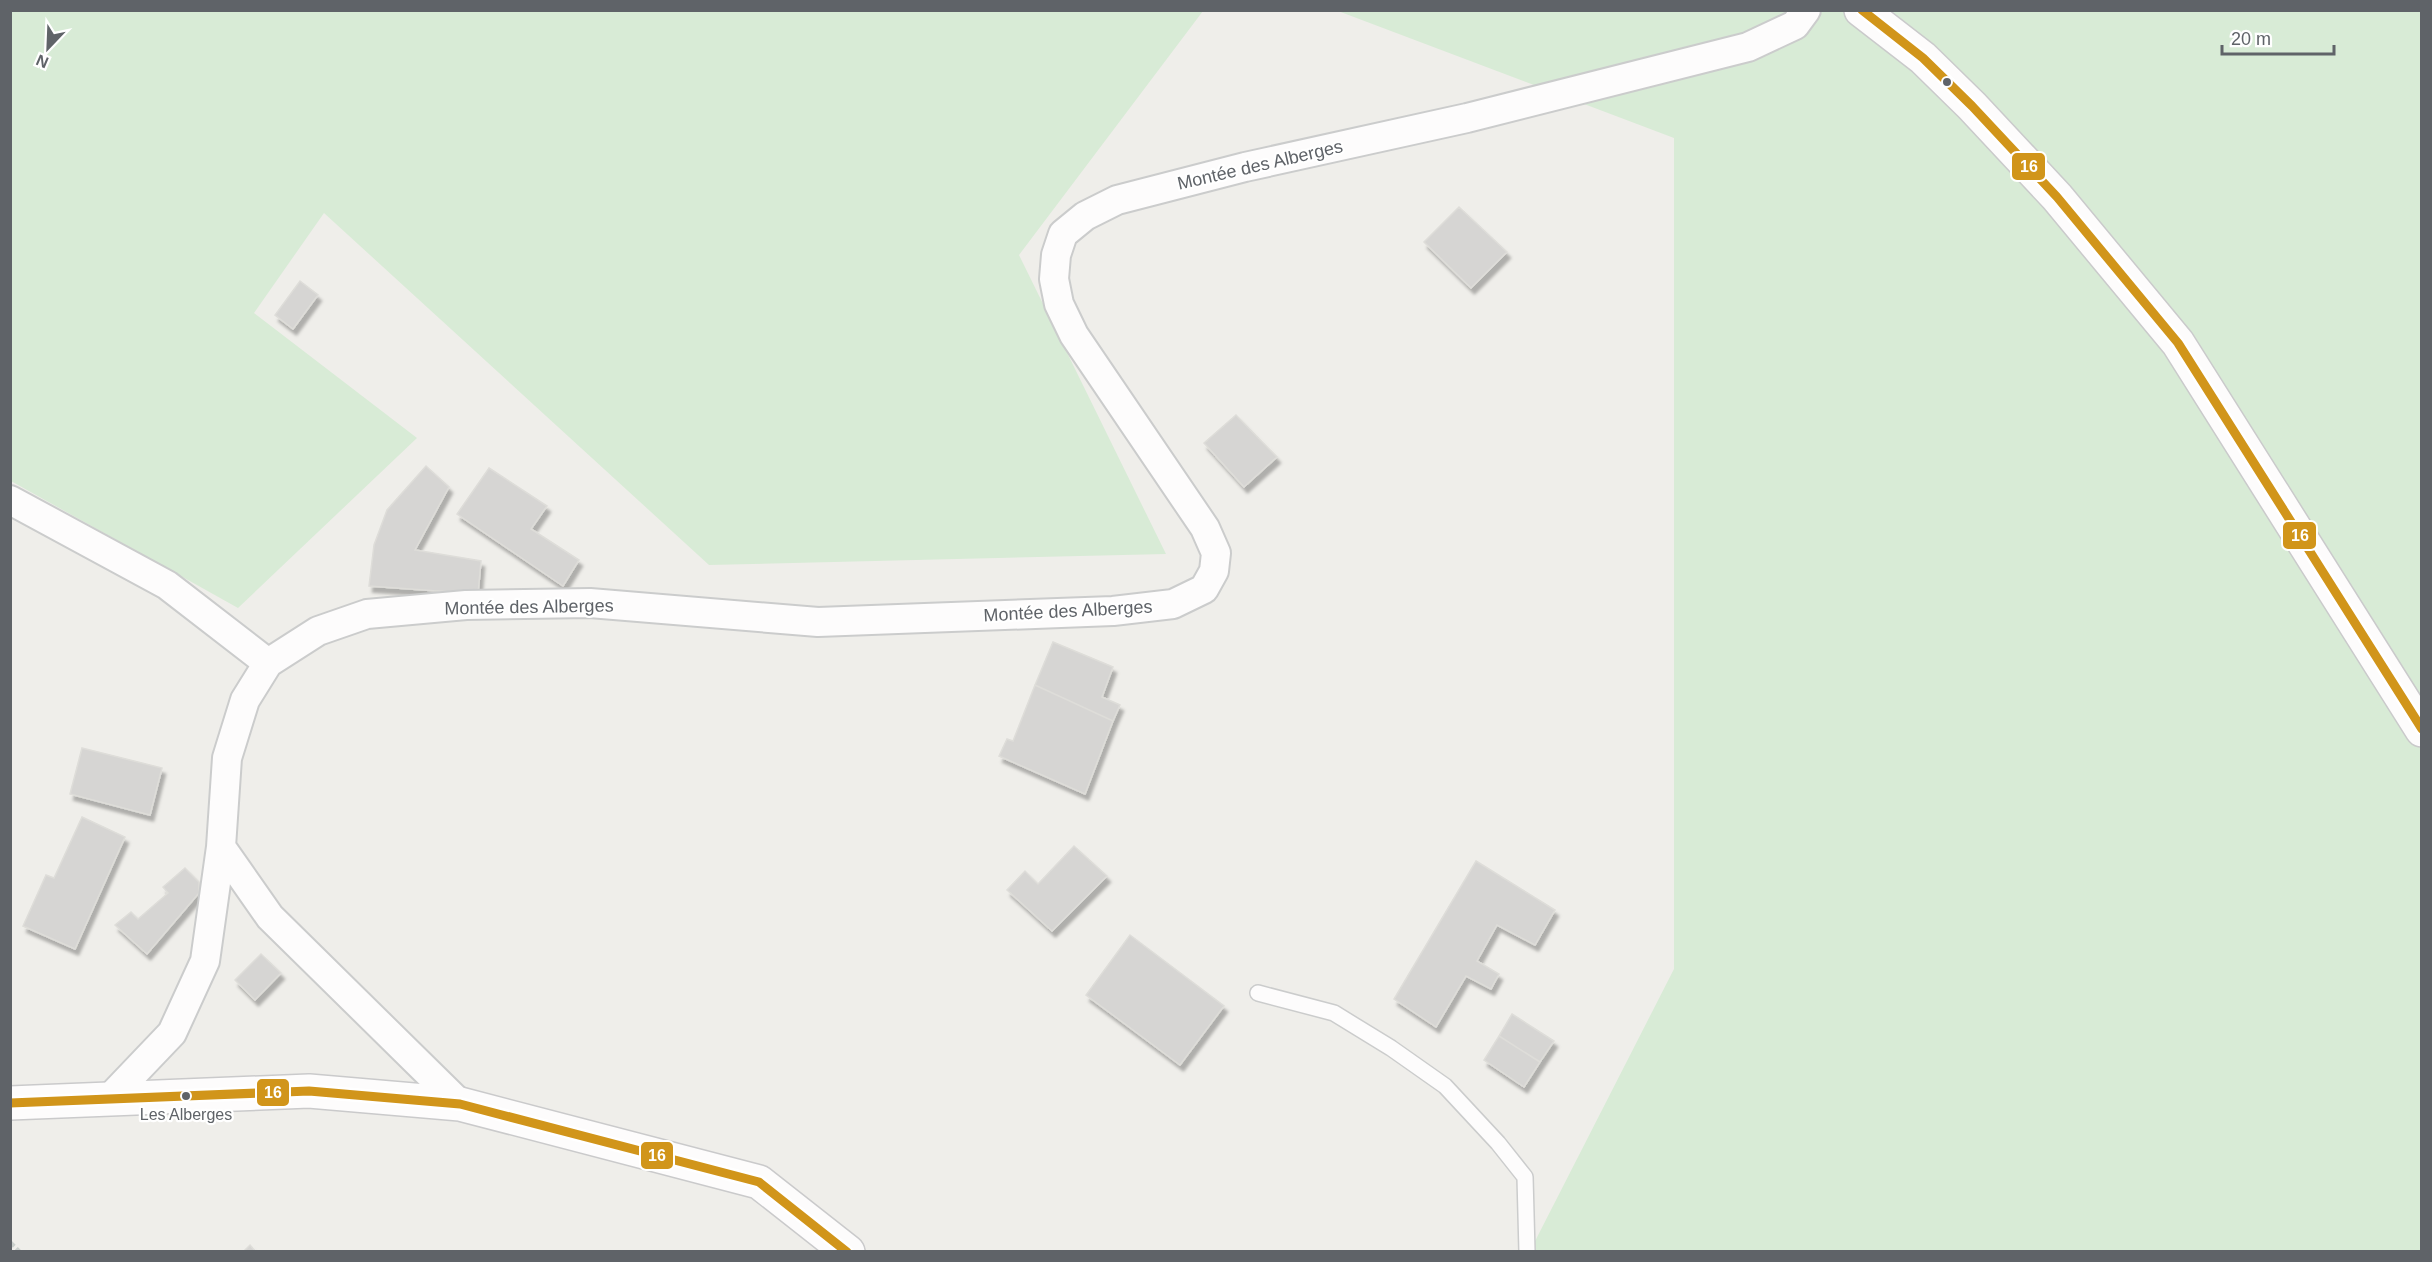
<svg xmlns="http://www.w3.org/2000/svg" width="2432" height="1262" font-family="Helvetica,sans-serif">
  <style>
    .green { fill: #d8ebd6 }
    .building { fill: #d6d5d3; stroke: #deddd9; stroke-width: 1.5; filter: url(#shadow) }
    .lines { fill: none; stroke-linecap: round; stroke-linejoin: round }
    .lane-casing { stroke: #cbcccc; stroke-width: 18 }
    .street-casing { stroke: #cbcccc; stroke-width: 32 }
    .secondary-casing { stroke: #cacacb; stroke-width: 36 }
    .path { stroke: #cacfcc; stroke-width: 4; stroke-dasharray: 6 3; stroke-linecap: butt }
    .lane { stroke: #fdfcfc; stroke-width: 15 }
    .street { stroke: #fdfcfc; stroke-width: 28 }
    .secondary { stroke: #fdfcfc; stroke-width: 33 }
    .bus-1-casing { stroke: #fff; stroke-width: 14 }
    .bus-1 { stroke: #d1951a; stroke-width: 9 }
    .bus-dot { fill: #5f6368; stroke: #fff; stroke-width: 2 }
    .labels { text-anchor: middle; dominant-baseline: central; stroke-width: 4.5; stroke-linejoin: round; paint-order: stroke }
    .bus-label { font-size: 16px; fill: #5f6368; stroke: #fff }
    .street-label { font-size: 18px; fill: #5f6368; stroke: #fff }
    .line-badge { stroke: #fff; stroke-width: 2 }
    .badge-label { font-size: 16px; text-anchor: middle; font-weight: bold; fill: #fff }
  </style>
  <defs>
    <filter id="shadow"><feDropShadow dx="3.5" dy="6" stdDeviation="1.5" flood-color="#0004"/></filter>
  </defs>
  <rect width="100%" height="100%" fill="#efeeea"/>
  <path class="green" d="M11,10L1203,11L1019,255L1166,554L709,565L324,213L254,313L417,438L238,608L11,481Z
    M1338,11H2421V1251H1530L1674,969V138Z"/>
  <path class="building" d="M1459,207L1507,252L1471,288L1424,242Z
    M300,281L318,295L293,329L275,315Z
    M1236,415L1277,457L1244,487L1204,443Z
    M426,466L449,487L415,550L481,561L478,594L369,586L374,545L387,510Z
    M489,468L547,506L531,529L579,560L563,586L457,514Z
    M1053,642L1113,667L1102,697L1120,705L1113,721L1035,685Z
    M1035,685L1113,721L1085,794L999,756L1007,739L1013,741Z
    M82,748L162,768L150,815L70,794Z
    M82,817L125,837L75,949L23,926L46,875L54,878Z
    M1074,846L1107,876L1052,931L1007,890L1025,871L1038,884Z
    M1476,861L1555,910L1535,945L1497,925L1477,961L1499,974L1491,989L1466,976L1436,1027L1394,999Z
    M185,868L199,882V893L147,954L115,925L131,912L138,919L168,893L163,887Z
    M1130,935L1224,1006L1180,1065L1086,995Z
    M261,954L281,973L255,1000L235,980Z
    M1512,1014L1554,1041L1540,1062L1499,1036Z
    M1499,1036L1540,1062L1524,1087L1484,1060Z
    M250,1245L256,1252H243Z"/>
  <g class="lines">
    <g class="lane-casing">
      <path id="lane" d="M1258,993L1334,1013L1391,1048L1445,1086L1498,1143L1525,1177L1527,1252"/>
    </g>
    <g class="street-casing">
      <path id="street" d="M10,500L167,585L268,663
        M221,847L270,917L460,1104
        M109,1099L172,1033L205,961L221,847L227,758L245,700L268,663L318,631L367,614L466,605L590,603L818,622L1113,611L1173,604L1204,589L1214,571L1216,553L1205,528L1074,335L1059,304L1054,279L1056,255L1063,234L1085,216L1117,200L1245,167L1467,118L1748,47L1795,25L1806,10"/>
    </g>
    <g class="secondary-casing">
      <path id="secondary" d="M1861,10L1923,58L1972,106L2057,197L2178,343L2422,730
        M10,1103L309,1091L460,1104L759,1182L848,1252"/>
    </g>
    <path class="path" d="M10,1242L20,1252"/>
    <use href="#lane" class="lane"/>
    <use href="#street" class="street"/>
    <use href="#secondary" class="secondary"/>
    <g class="bus-1-casing">
      <path id="bus-1" d="M1862,10L1923,58L1972,106L2057,197L2178,343L2422,729
        M10,1103L309,1091L460,1104L759,1182L847,1252"/>
    </g>
    <use href="#bus-1" class="bus-1"/>
  </g>
  <g class="bus-dot">
    <circle cx="1947" cy="82" r="5"/>
    <circle cx="186" cy="1096" r="5"/>
  </g>
  <g class="labels">
    <g class="bus-label">
      <text x="186" y="1114">Les Alberges</text>
    </g>
    <g class="street-label">
      <text transform="translate(1260 165) rotate(-13)">Montée des Alberges</text>
      <text transform="translate(529 607) rotate(-1)">Montée des Alberges</text>
      <text transform="translate(1068 611) rotate(-3)">Montée des Alberges</text>
    </g>
  </g>
  <g class="line-badge">
    <rect x="2011" y="152" width="35" height="29" rx="6" fill="#d1951a"/>
    <rect x="2282" y="521" width="35" height="29" rx="6" fill="#d1951a"/>
    <rect x="256" y="1078" width="34" height="29" rx="6" fill="#d1951a"/>
    <rect x="640" y="1141" width="34" height="29" rx="6" fill="#d1951a"/>
  </g>
  <g class="badge-label">
    <text x="2029" y="172">16</text>
    <text x="2300" y="541">16</text>
    <text x="273" y="1098">16</text>
    <text x="657" y="1161">16</text>
  </g>
  <rect width="2432" height="1262" fill="none" stroke="#5f6368" stroke-width="24"/>
  <g transform="translate(48 48) rotate(203)" stroke="#ffffff" stroke-width="4.5" paint-order="stroke">
  <path d="M0-4.5L10 22L0 15L-10 22Z" fill="#5f6368"/>
  <text y="-9" font-size="16" font-weight="bold" text-anchor="middle" fill="#5f6368">N</text>
  </g>
  <path d="M2222 45v9h112v-9" fill="none" stroke="#5f6368" stroke-width="3"/>
  <text x="2231" y="45" font-size="18" fill="#5f6368" stroke="#ffffff" stroke-width="4.5" paint-order="stroke">20 m</text>
</svg>
